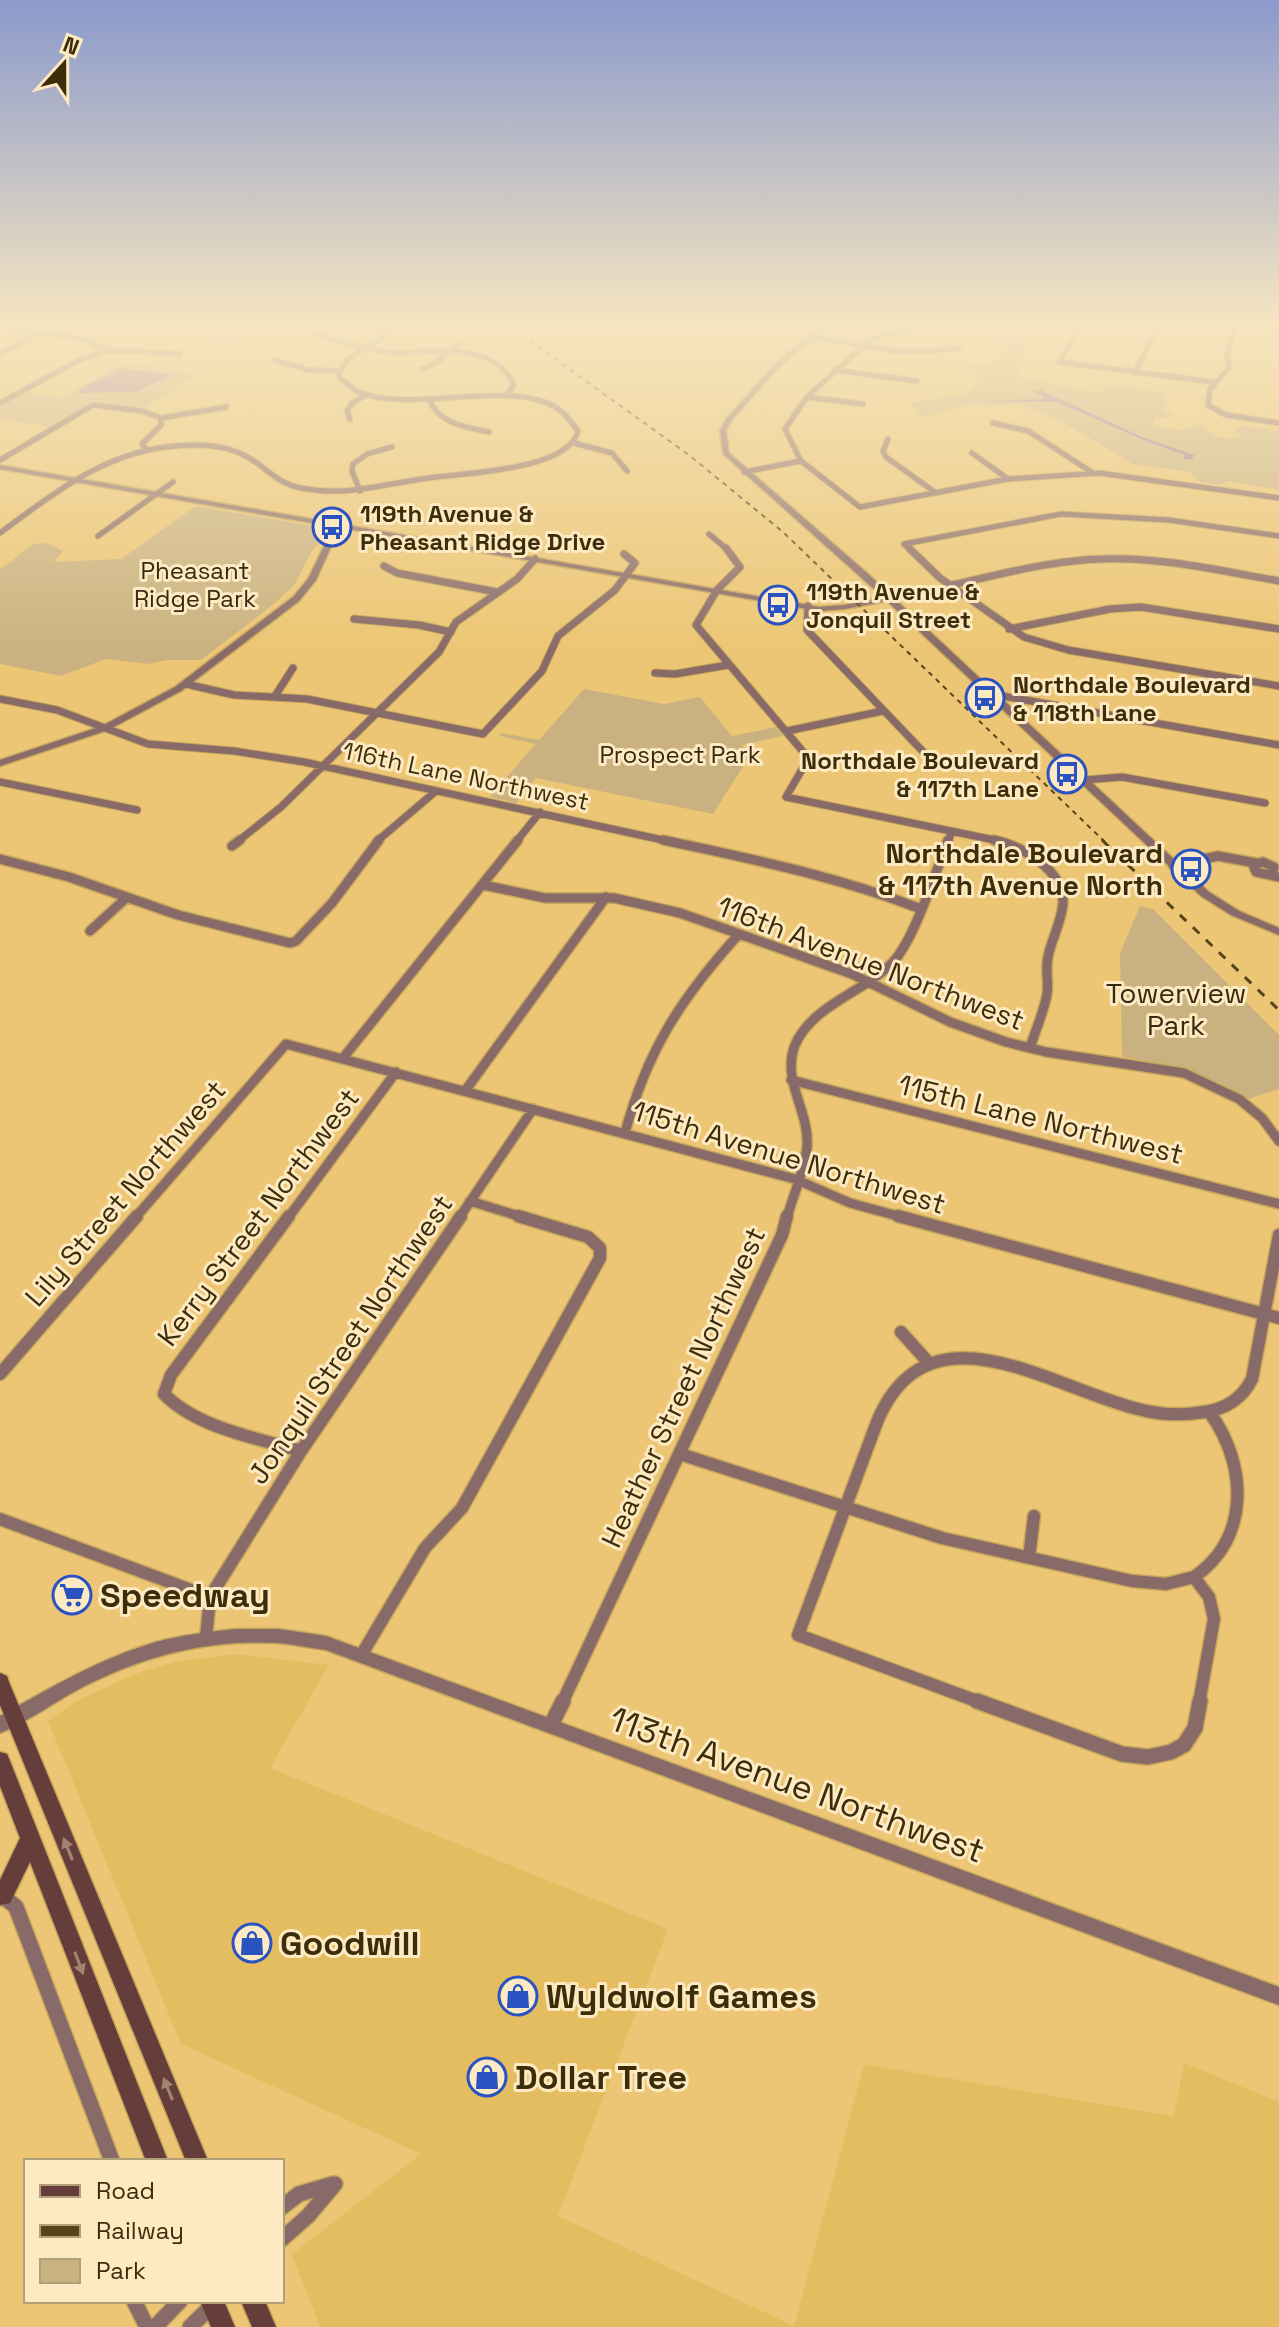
<svg xmlns="http://www.w3.org/2000/svg" width="1279" height="2327" font-family="'Space Grotesk',sans-serif">
  <style>
    .built { fill: #e5bd61 }
    .green { fill: #cab280 }
    .water { fill: #a074a1 }
    .lines { fill: none; stroke-linecap: round; stroke-linejoin: round }
    .minor-far4-casing { stroke: #c6a55d; stroke-width: 7 }
    .minor-far3-casing { stroke: #c6a55d; stroke-width: 9 }
    .minor-far2-casing { stroke: #c6a55d; stroke-width: 12 }
    .minor-far1-casing { stroke: #c6a55d; stroke-width: 15 }
    .minor-casing { stroke: #c6a55d; stroke-width: 18 }
    .tertiary-casing { stroke: #c6a55d; stroke-width: 3 }
    .secondary-casing { stroke: #c6a55d; stroke-width: 3 }
    .minor-far4 { stroke: #886b68; stroke-width: 5 }
    .minor-far3 { stroke: #886b68; stroke-width: 7 }
    .minor-far2 { stroke: #886b68; stroke-width: 9 }
    .minor-far1 { stroke: #886b68; stroke-width: 12 }
    .minor { stroke: #886b68; stroke-width: 15 }
    .tertiary { fill: #886b68; fill-rule: evenodd }
    .secondary { fill: #653d3a; fill-rule: evenodd }
    .rail-far1 { stroke: #57451a; stroke-width: 2; stroke-dasharray: 5 5; stroke-linecap: butt }
    .rail { stroke: #57451a; stroke-width: 3; stroke-dasharray: 9 9; stroke-linecap: butt }
    .oneway { fill: #a28271 }
    .labels { text-anchor: middle; dominant-baseline: central; stroke-width: 6; stroke-linejoin: round; paint-order: stroke }
    .far-poi-label { font-size: 24px; font-weight: bold; fill: #3d2e0a; stroke: #fdeac3; text-anchor: start }
    .far-park-label { font-size: 24px; fill: #372b0f; stroke: #fdeac3 }
    .far-street-label { font-size: 24px; fill: #3d2e0a; stroke: #fdeac3 }
    .poi-label { font-size: 28px; font-weight: bold; fill: #3d2e0a; stroke: #fdeac3; text-anchor: end }
    .street-label { font-size: 28px; fill: #3d2e0a; stroke: #fdeac3 }
    .park-label { font-size: 28px; fill: #372b0f; stroke: #fdeac3 }
    .near-poi-label { font-size: 34px; font-weight: bold; fill: #3d2e0a; stroke: #fdeac3; text-anchor: start }
    .near-street-label { font-size: 34px; fill: #3d2e0a; stroke: #fdeac3 }
  </style>
  <rect width="100%" height="100%" fill="#ecc674"/>
  <path class="built" d="M238,1654L329,1665L270,1768L668,1929L558,2216L794,2326L864,2064L1174,2116L1184,2063L1279,2102V2327H320L292,2254L421,2154L181,2044L48,1721L75,1702L132,1675L178,1661Z"/>
  <path class="green" d="M82,323H165L222,331L273,326L239,346Z
    M957,323H1044L1016,364L1021,378L1100,393L1105,387L1120,385L1166,393L1168,401L1165,410L1174,417L1155,418L1153,427L1184,430L1202,425C1212,440 1225,438 1241,437L1236,429L1240,426L1279,431V490L1228,481L1220,485L1200,482L1190,472L1133,464L1068,425L1024,405H965L925,417L909,403L968,394L978,384L976,374L968,366L985,364L1004,353Z
    M123,362L198,374L142,409L92,401L49,427L0,418V406L25,392L62,398Z
    M196,506L331,529L311,552L295,584L275,603L201,660H169L148,664L106,659L61,676L0,664V569C26,555 30,530 63,551L54,562L121,559Z
    M584,689L664,704L700,697L732,736L776,727L783,736L742,745L749,757L713,814L536,778L516,803L490,797L535,744L500,736L501,733L539,740Z
    M1140,906L1153,909L1279,1035V1089L1248,1099C1209,1073 1169,1064 1122,1057L1120,953Z"/>
  <path class="water" d="M121,368L173,375L135,392L81,393L79,390Z
    M1041,390L1142,437L1194,455L1192,459H1183L1185,455L1148,442L1057,402L982,401L1042,399L1044,397L1033,391Z"/>
  <g class="lines">
    <g class="minor-far4-casing">
      <path id="minor-far4" d="M1083,323L1059,362L1214,382
        M1236,323L1227,354L1229,368L1210,389L1208,405L1226,415L1279,423
        M1262,323L1279,335
        M919,325L871,339L807,397L785,429L801,461L860,507L1008,479L1099,473L1279,498
        M0,327L82,339L108,350L180,354
        M314,333C337,341 361,349 386,352C429,356 492,337 514,385L506,396
        M812,337L902,352L959,349
        M0,353L39,333
        M274,360L309,370L338,371
        M422,369L437,362L460,342
        M834,370L917,381
        M1135,373L1159,323
        M807,397L863,404
        M429,399C439,424 465,427 489,432
        M0,403L81,359L108,350
        M161,418L226,407
        M350,419L347,411L352,403L367,394
        M993,423L1028,431L1093,473
        M888,439L883,451L886,457L936,493
        M574,443L612,453L627,471
        M972,453L1008,479
        M0,460L93,405L142,411L161,418V425L142,444L146,449
        M744,472L801,461
        M360,491L352,471L353,464L367,454L392,447
        M0,533C51,495 101,455 166,447C195,443 229,443 254,461C270,472 280,484 301,488C345,497 384,484 428,478C461,473 569,471 578,431C573,425 568,417 562,412C519,375 412,415 359,392C352,389 345,382 339,377C343,351 375,349 389,330L388,323
        M709,534L728,550
        M98,536L173,482
        M911,550L904,544L1061,514L1169,520L1279,536"/>
    </g>
    <g class="minor-far3-casing">
      <path id="minor-far3" d="M726,548L740,567L717,590L696,625L805,754L804,766L786,797L1004,842
        M909,548L940,578L1024,637L1068,650L1279,686
        M384,566L397,573L497,592
        M952,585C1002,574 1052,560 1103,559C1162,557 1221,571 1279,581
        M808,606L807,630L932,761
        M354,619L419,625L451,632
        M1009,629L1110,609L1141,607L1279,629
        M655,673L675,674L728,665
        M186,684L234,695L307,699L483,734L542,671L558,636L615,590L635,563L624,554
        M991,694L1279,745
        M275,696L293,668
        M0,699L57,710L148,744L234,751L304,762L672,842
        M787,731L883,711
        M1084,780L1122,777L1265,803
        M0,782L137,810
        M237,842L281,807L439,652L456,622L517,579L535,559
        M376,842L436,791
        M516,842L540,812
        M948,842L952,831"/>
    </g>
    <g class="minor-far2-casing">
      <path id="minor-far2" d="M663,840C751,859 837,876 921,909
        M994,840C1022,846 1064,870 1063,903C1062,921 1051,940 1048,957C1045,969 1049,982 1047,994C1044,1012 1035,1031 1030,1048
        M232,846L240,840
        M0,859L69,877L178,915L290,943L296,941L332,903L379,840
        M1173,865L1218,856L1256,863
        M1272,874L1274,867L1263,862L1253,865L1256,872L1279,877
        M483,885L545,898H614L680,913L852,974L950,1022L1006,1042L1046,1052L1184,1073L1239,1099L1262,1118L1279,1141
        M90,931L125,899
        M343,1058L518,840
        M791,1080L1279,1204
        M465,1091L606,897
        M625,1133C647,1050 682,997 739,934
        M470,1201L525,1218
        M135,1218L286,1044L795,1179L850,1203L905,1218
        M288,1218L396,1072
        M459,1218L533,1109
        M787,1218C793,1195 805,1170 807,1147C810,1111 781,1081 795,1045C812,1005 865,992 893,962C914,940 936,871 948,840"/>
    </g>
    <g class="minor-far1-casing">
      <path id="minor-far1" d="M289,1216L171,1375L164,1394C197,1428 257,1438 301,1451
        M898,1216L1279,1318
        M901,1332L929,1363
        M0,1374L137,1216
        M680,1454L942,1538L1132,1581L1166,1584L1194,1577
        M0,1519L210,1597
        M1029,1558L1034,1516
        M206,1638L210,1597L301,1451L461,1216
        M362,1654L425,1548L462,1508L600,1258V1248L588,1237L518,1216
        M562,1703L782,1235L787,1216
        M982,1703L798,1635L877,1422C928,1299 1051,1388 1138,1409C1160,1415 1181,1416 1204,1412C1226,1409 1242,1399 1252,1379L1279,1235
        M1199,1703L1214,1619L1209,1597L1194,1577C1251,1538 1247,1464 1210,1413"/>
    </g>
    <g class="minor-casing">
      <path id="minor" d="M977,1701L1122,1754L1148,1757L1171,1752L1184,1745L1195,1728L1200,1701
        M551,1725L563,1701
        M0,1898L3,1896L16,1907L112,2161
        M282,2207L299,2194L333,2184
        M282,2239L308,2216L335,2184
        M134,2301L147,2327
        M155,2327L180,2301
        M190,2327L217,2301"/>
    </g>
    <g class="tertiary-casing">
      <path id="tertiary" d="M830,323H838L793,354L767,380L732,420L726,430L729,453L867,573L1209,892L1239,911L1279,928V935L1231,915L1201,896L887,601L845,609L819,611L348,529L331,547L316,580L299,601L181,691L108,730L0,766V760L102,726L175,687L293,597L308,579L324,546L341,528L0,469V465L819,607L845,605L883,597L723,454L720,430L727,418L775,364L803,340Z
        M235,1629H279L326,1636L1279,1987V2005L326,1650C310,1648 293,1644 277,1643C208,1639 142,1656 81,1688C54,1702 28,1722 0,1733V1716C50,1688 101,1658 156,1642C182,1635 208,1632 235,1629Z"/>
    </g>
    <g class="secondary-casing">
      <path id="secondary" d="M0,1673L7,1676L9,1682L208,2161H186L0,1705Z
        M0,1752L7,1754L10,1761L168,2161H146L30,1862L10,1903L0,1905V1880L20,1838L0,1786Z
        M200,2301H224L235,2327H211Z
        M241,2301H265L276,2327H252Z"/>
    </g>
    <use href="#minor-far4" class="minor-far4"/>
    <use href="#minor-far3" class="minor-far3"/>
    <use href="#minor-far2" class="minor-far2"/>
    <use href="#minor-far1" class="minor-far1"/>
    <use href="#minor" class="minor"/>
    <use href="#tertiary" class="tertiary"/>
    <use href="#secondary" class="secondary"/>
    <path class="rail-far1" d="M505,323L689,455L783,532L1105,842"/>
    <path class="rail" d="M1102,840L1279,1010"/>
  </g>
  <defs><path id="oneway-solid" d="M-6-.8H1V-3.2L6.5 0L1 3.2V.8H-6Z" transform="scale(2)"/></defs>
  <g class="oneway">
    <use href="#oneway-solid" transform="translate(68 1849) rotate(-112)"/>
    <use href="#oneway-solid" transform="translate(79 1963) rotate(69)"/>
    <use href="#oneway-solid" transform="translate(168 2089) rotate(-112)"/>
  </g>
  <linearGradient id="sky" x2="0" y2="1"><stop stop-color="#8b9acc"/><stop offset="0.5" stop-color="#f6e5c0"/><stop offset="1" stop-color="#f6e5c0" stop-opacity="0"/></linearGradient>
  <rect width="1279" height="649" fill="url(#sky)"/>
  <defs>
    <g id="bus-ring" transform="scale(2)"><circle r="9.5" fill="#fdeac3" stroke="#2b52c1" stroke-width="1.5"/><path d="M-5-6H5V4H4V6H2V4H-2V6H-4V4H-5ZM-3.5-4V0h7V-4ZM-3.5 1.2v1.5H-2V1.2ZM2 1.2v1.5H3.5V1.2Z" fill="#2b52c1"/></g>
    <g id="supermarket-ring" transform="scale(2)"><circle r="9.5" fill="#fdeac3" stroke="#2b52c1" stroke-width="1.5"/><path d="M-6-5.5h2.5l.6 2H6L4.5 2H-2.5L-4.4-4H-6ZM-1.5 3.2a1.3 1.3 0 1 0 .1 0ZM3 3.2a1.3 1.3 0 1 0 .1 0Z" fill="#2b52c1"/></g>
    <g id="shop-ring" transform="scale(2)"><circle r="9.5" fill="#fdeac3" stroke="#2b52c1" stroke-width="1.5"/><path d="M-5-2.5h2.3a2.7 3.5 0 0 1 5.4 0H5L5.5 6h-11ZM-1.5-2.5h3a1.5 2.3 0 0 0-3 0Z" fill="#2b52c1"/></g>
  </defs>
  <g fill-rule="evenodd">
    <use href="#bus-ring" x="332" y="527"/>
    <use href="#bus-ring" x="778" y="605"/>
    <use href="#bus-ring" x="985" y="698"/>
    <use href="#bus-ring" x="1067" y="774"/>
    <use href="#bus-ring" x="1191" y="869"/>
    <use href="#supermarket-ring" x="72" y="1595"/>
    <use href="#shop-ring" x="252" y="1943"/>
    <use href="#shop-ring" x="518" y="1996"/>
    <use href="#shop-ring" x="487" y="2077"/>
  </g>
  <g class="labels">
    <g class="far-poi-label">
      <text x="360" y="513">119th Avenue &amp;<tspan x="360" dy="28">Pheasant Ridge Drive</tspan></text>
      <text x="806" y="591">119th Avenue &amp;<tspan x="806" dy="28">Jonquil Street</tspan></text>
      <text x="1013" y="684">Northdale Boulevard<tspan x="1013" dy="28">&amp; 118th Lane</tspan></text>
      <text x="1039" y="760" text-anchor="end">Northdale Boulevard<tspan x="1039" dy="28">&amp; 117th Lane</tspan></text>
    </g>
    <g class="far-park-label">
      <text x="195" y="570">Pheasant<tspan x="195" dy="28">Ridge Park</tspan></text>
      <text x="680" y="754">Prospect Park</text>
    </g>
    <g class="far-street-label">
      <text transform="translate(466 776) rotate(12)">116th Lane Northwest</text>
    </g>
    <g class="poi-label">
      <text x="1163" y="853">Northdale Boulevard<tspan x="1163" dy="32">&amp; 117th Avenue North</tspan></text>
    </g>
    <g class="street-label">
      <text transform="translate(871 963) rotate(21)">116th Avenue Northwest</text>
      <text transform="translate(1041 1119) rotate(14)">115th Lane Northwest</text>
      <text transform="translate(789 1157) rotate(17)">115th Avenue Northwest</text>
      <text transform="translate(125 1193) rotate(-49)">Lily Street Northwest</text>
      <text transform="translate(258 1217) rotate(-53)">Kerry Street Northwest</text>
      <text transform="translate(350 1339) rotate(-56)">Jonquil Street Northwest</text>
      <text transform="translate(683 1387) rotate(-65)">Heather Street Northwest</text>
    </g>
    <g class="park-label">
      <text x="1176" y="993">Towerview<tspan x="1176" dy="32">Park</tspan></text>
    </g>
    <g class="near-poi-label">
      <text x="100" y="1595">Speedway</text>
      <text x="280" y="1943">Goodwill</text>
      <text x="546" y="1996">Wyldwolf Games</text>
      <text x="515" y="2077">Dollar Tree</text>
    </g>
    <g class="near-street-label">
      <text transform="translate(797 1785) rotate(20)">113th Avenue Northwest</text>
    </g>
  </g>
  <rect x="24" y="2159" width="260" height="144" fill="#fdeac3" stroke="#b09f79" stroke-width="2"/>
  <rect x="40" y="2185" width="40" height="12" fill="#653d3a" stroke="#b09f79" stroke-width="2"/>
  <text x="96" y="2199" font-size="24" fill="#3d2e0a">Road</text>
  <rect x="40" y="2225" width="40" height="12" fill="#57451a" stroke="#b09f79" stroke-width="2"/>
  <text x="96" y="2239" font-size="24" fill="#3d2e0a">Railway</text>
  <rect x="40" y="2259" width="40" height="24" fill="#cab280" stroke="#b09f79" stroke-width="2"/>
  <text x="96" y="2279" font-size="24" fill="#3d2e0a">Park</text>
  <g transform="translate(64 64) rotate(21)" stroke="#fdeac3" stroke-width="6" paint-order="stroke">
  <path d="M0-6L14 30L0 20L-14 30Z" fill="#3d2e0a"/>
  <text y="-12" font-size="22" font-weight="bold" text-anchor="middle" fill="#3d2e0a">N</text>
  </g>
</svg>
